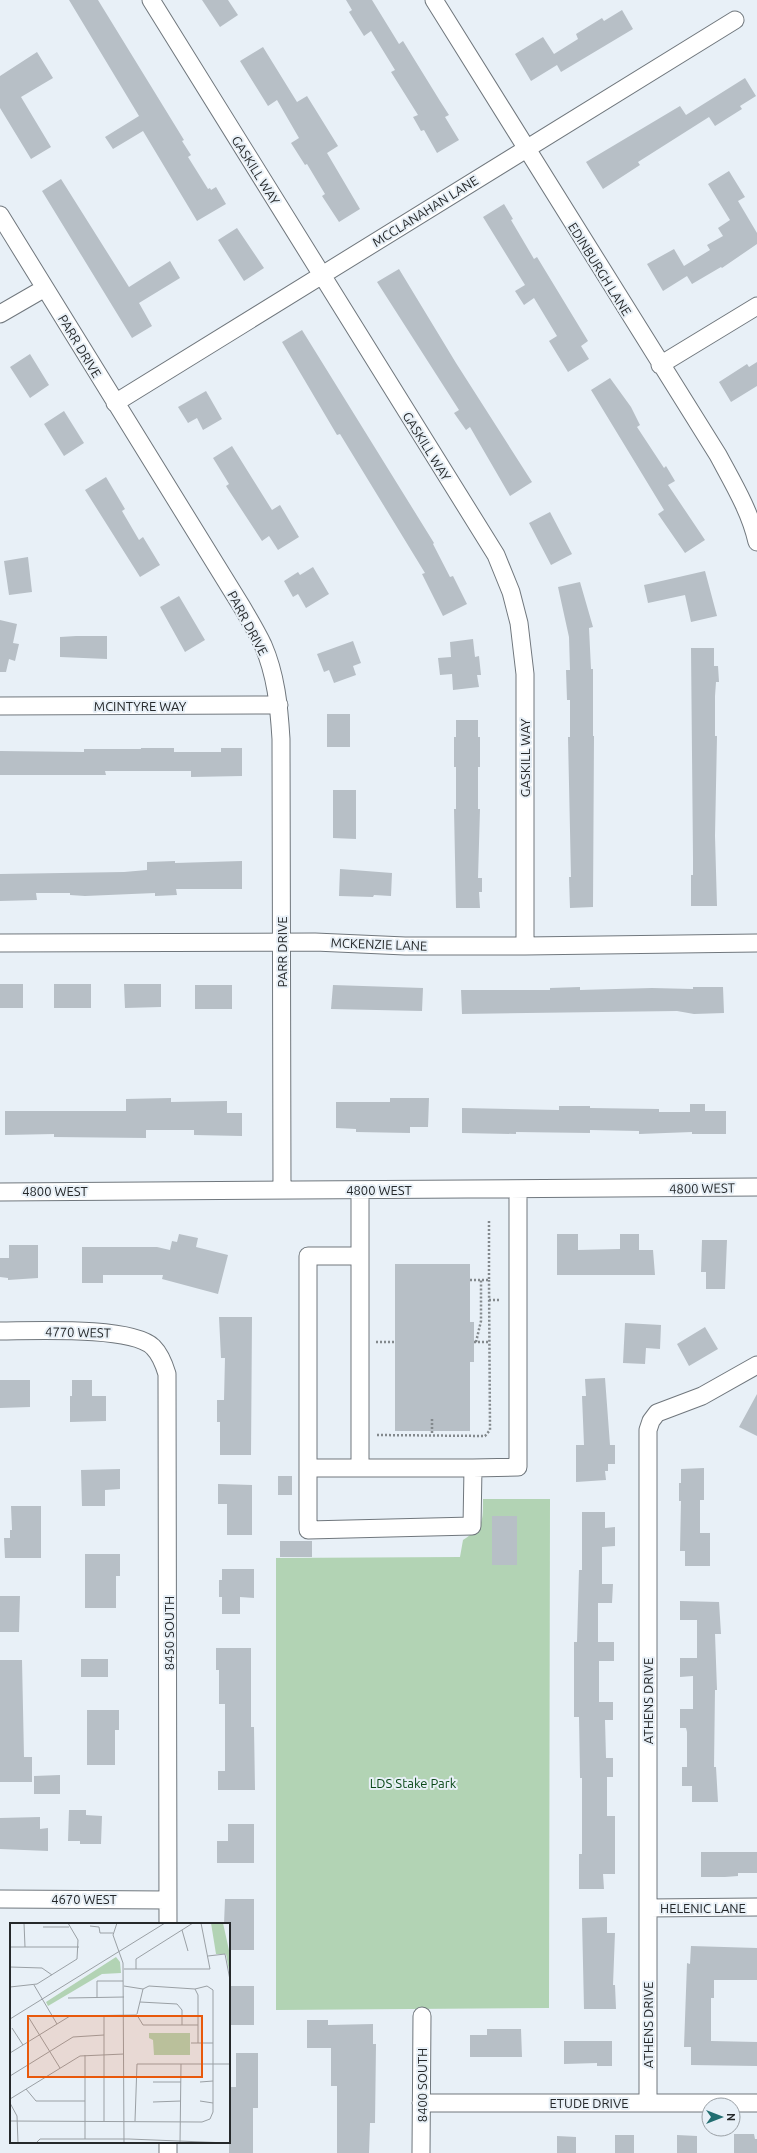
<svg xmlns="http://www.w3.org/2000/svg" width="757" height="2153" font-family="Ubuntu,sans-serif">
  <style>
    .green { fill: #b2d3b4 }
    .building { fill: #b7bfc6 }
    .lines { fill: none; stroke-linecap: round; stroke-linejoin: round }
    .minor-casing { stroke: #70777d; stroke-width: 19 }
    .path { stroke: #83898d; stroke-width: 2.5; stroke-dasharray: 2 2; stroke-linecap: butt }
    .minor { stroke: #fff; stroke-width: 17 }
    .labels { text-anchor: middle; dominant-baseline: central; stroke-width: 4; stroke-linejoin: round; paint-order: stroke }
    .street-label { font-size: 13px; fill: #25282a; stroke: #e8f0f7 }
    .park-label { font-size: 13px; fill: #0a4818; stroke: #e8f0f7 }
    .inset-road { fill: none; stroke: #9aa0a5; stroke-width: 1 }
    .view { fill: #e8590c; fill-opacity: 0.15; stroke: #e8590c; stroke-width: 2 }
    .inset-edge { fill: none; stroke: #25282a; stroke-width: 2 }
  </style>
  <rect width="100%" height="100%" fill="#e8f0f7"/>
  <path class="green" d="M483,1499H550L549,2008L276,2010V1558L460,1557L463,1540C483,1527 483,1523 483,1499Z"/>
  <path class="building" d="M69,0H98L184,140L182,141L191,155L188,157L208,189L210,188L211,190L216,187L226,204L197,221L143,131L113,149L105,137L139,116Z
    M202,0H228L238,15L220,27Z
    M346,0H372L399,44L403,41L440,101L449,115L445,117L459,140L437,153L424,130L421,131L413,117L418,115L391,72L395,70L371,31L364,36L349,12L352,10Z
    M622,10L633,29L561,72L557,65L531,81L515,54L543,37L554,54L578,39L576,34L602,18L604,21Z
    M263,47L297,102L307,96L338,146L327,153L360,209L339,222L322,196L325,194L307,164L305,165L291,143L299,138L277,100L268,106L240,61Z
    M37,52L53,78L21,97L51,147L31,159L0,108V76Z
    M745,78L756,96L740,106L742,109L715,126L709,117L638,162L640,165L603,189L586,162L680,106L686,115Z
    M729,171L745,197L738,201L757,233V244L722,268L721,267L692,284L687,276L663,291L647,264L674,249L684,266L710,250L707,245L723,236L718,228L730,220L708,184Z
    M61,179L129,287L170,261L180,278L139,303L152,326L132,338L42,191Z
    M504,204L513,219L511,220L534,259L537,257L588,341L581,346L589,359L568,372L549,341L557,336L534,298L524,305L515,291L525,285L483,217Z
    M237,228L264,268L244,281L218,240Z
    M399,269L456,363L532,482L510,496L470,427L466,430L454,413L459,410L377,282Z
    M302,330L434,543L433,544L450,577L453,576L467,604L443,616L422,574L425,573L340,434L337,435L282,342Z
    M30,354L49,385L30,398L10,367Z
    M757,362V386L731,402L719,382L747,364L749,367Z
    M610,378L631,407L640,425L637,427L664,468L666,466L675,481L668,485L705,540L685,553L658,514L664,510L591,390Z
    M206,391L222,419L203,430L197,418L188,423L178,407Z
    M64,411L84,443L64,456L44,424Z
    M232,446L272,510L280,505L299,537L278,550L269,536L262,541L226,486L229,484L213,458Z
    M106,477L125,509L122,511L139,540L143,537L160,565L140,577L85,490Z
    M550,512L572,554L551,565L529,523Z
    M28,557L32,592L9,595L4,561Z
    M313,567L329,594L306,608L298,594L293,597L284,581L298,572L300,575Z
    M705,571L717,616L691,622L685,595L648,603L644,585Z
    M580,582L593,627L589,628L591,669H593V736H594L593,907L570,908L569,877H571L568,737H570V700H567L566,670H570L569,637L558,587Z
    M179,596L205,640L185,652L160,607Z
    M0,620L17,624L13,643L19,644L15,661L9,659L6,672H0Z
    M76,636H107V659L60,657V637Z
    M473,639L475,657L479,656L481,675H477L479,687L453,690L452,674L440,675L438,658L451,657L450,642Z
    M353,641L361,663L353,666L356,675L334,683L329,670L324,672L317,654Z
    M691,648H714V666H718L719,682H716L715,696V736H717L715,836L717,906H691V875H693V859Z
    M327,714H350V747H327Z
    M456,720H478V737H480V767H478V809H480L478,878H482V892H479L480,908H456L454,809H456V767H454V737H456Z
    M141,748H174V752H221V748H242V776L191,777V771H105L106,775H0V751L84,752V749H141Z
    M333,790H356V839L333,838Z
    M175,861V863L242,861V889H176L177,895L155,896V893L85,896L70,895V893H36L37,900L0,901V874L124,872L147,870V862Z
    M340,869L392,873L391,896L374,895L373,897L339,896Z
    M0,984H23V1008H0Z
    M54,984H91V1008H54Z
    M124,984H161V1007L125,1008Z
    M195,985H232V1009H195Z
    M333,985L423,988L422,1011L331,1009Z
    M580,987V990L652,988L693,989V987H723L724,1013L694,1014L677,1011L462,1014L461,990H550V988Z
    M171,1098V1102L227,1101V1113H242V1136L194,1135V1130H146V1138L54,1137V1134L5,1135V1111H126V1099Z
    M390,1098H429L428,1127H410V1133L356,1132V1129L336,1128V1102H390Z
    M690,1104H705V1111H726V1134H692V1132L639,1134V1131L590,1130V1133L516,1132V1134L462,1133V1108L559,1110V1106H590V1108L659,1109V1112H690Z
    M179,1234L198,1238L196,1247L228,1255L218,1294L162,1279L163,1275H103V1283H82V1247H157L170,1250L172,1241L177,1242Z
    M557,1234H578V1250L620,1249V1234H639V1250H653L655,1275H557Z
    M702,1240H727L725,1289H706V1272H701Z
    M9,1245H38V1278L8,1280V1278L0,1277V1258H9Z
    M395,1264H470V1322H474V1362H470V1431H395Z
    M219,1317H252L251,1455H220V1422H217V1400H224L225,1358H221Z
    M625,1323L661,1325L660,1349L646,1348L645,1364L623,1363Z
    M705,1327L718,1349L689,1366L677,1344Z
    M605,1378L610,1445H615V1464H608V1471H605L606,1480L576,1482V1445H584L582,1396H586L585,1379Z
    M0,1380H30V1407L0,1408Z
    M72,1380H92V1396H106V1421L70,1422V1396H72Z
    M757,1394V1436L739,1427Z
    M704,1468V1500H700V1533H710V1566H685V1551H680L681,1501H679V1483H681V1469Z
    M120,1469V1489L105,1490V1506H82L81,1470Z
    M278,1476H292V1495H278Z
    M218,1484L252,1485V1535H227V1504H218Z
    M11,1506H41V1558H5L4,1538H10V1530H12Z
    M582,1512H605V1528L615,1527V1546L602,1547V1584H613L612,1603H598V1642H614V1661H599V1702H613V1720H605L606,1758H613V1777H607V1816H615V1874H603L604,1889H579V1854H582V1778H580L579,1717H574V1642H577L579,1570H582Z
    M492,1516H517V1565H492Z
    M280,1541H312V1557H280Z
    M85,1554H120V1576H116V1608H85Z
    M222,1569H254V1598L240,1597V1614H222V1597H219V1580H222Z
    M0,1596H20L19,1632H0Z
    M680,1601L719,1602L721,1634H715L717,1690H715L714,1767H716L718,1802H692V1786H682V1767H687V1732L686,1728H680V1709H693V1676L680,1677V1658H697V1620H680Z
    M216,1648H251V1727H254L255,1790H218V1771H225V1704H219V1670H216Z
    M81,1659H108V1677H81Z
    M0,1660H22L24,1757H32V1782H0Z
    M87,1710H119V1730H115V1765H87Z
    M60,1775V1794H34V1776Z
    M69,1810H86V1815L102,1816L101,1844H80V1841H68Z
    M40,1817V1829L48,1828V1851L0,1849V1818Z
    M228,1824H254V1863H217V1841H228Z
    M701,1852H757V1873H738V1876L725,1877H701Z
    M225,1899H254V1950H229V1924H224Z
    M607,1917V1933H615L613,1985H615L616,2009H584L582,1918Z
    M691,1946L757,1948V1980H714V1998H711V2041L757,2042V2066L691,2065V2047H684L687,1963L690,1964Z
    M230,1986H254V2025H229Z
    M307,2020H328V2025L373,2024V2044H376L375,2123H370L369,2153H337V2086H331V2048H307Z
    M487,2029H521L522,2057H470V2035H487Z
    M564,2041H612V2066H597V2063L564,2064Z
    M236,2053H258V2108H253V2153H229V2087H236Z
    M734,2134H754L755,2139H757V2153H734Z
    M615,2135H634V2153H615Z
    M677,2135L697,2136V2153H677Z
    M557,2136L576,2137V2153H557Z"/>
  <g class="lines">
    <g class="minor-casing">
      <path id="minor" d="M151,0L496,555L511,592L519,623L525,674V946
        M434,0L718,455C733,483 750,511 757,542
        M0,215L242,607C249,619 257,632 263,645C276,675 279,706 281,739L282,1190
        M0,314L45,288
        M660,365L757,306
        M115,403L735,20
        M0,706L279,705
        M0,943L315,942L405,946H525L757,943
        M0,1192L757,1187
        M359,1256H308V1468H360V1190
        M0,1331C33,1331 131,1326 153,1347C160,1354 164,1364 167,1374L168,1924
        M308,1468V1530L472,1526L473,1468H360
        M473,1468L518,1467V1190
        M0,1899L168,1900
        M649,1908L757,1907
        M421,2103H757
        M648,2103V1430L651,1421L657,1413L702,1396L757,1365
        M168,2142V2153
        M421,2153L422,2016"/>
    </g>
    <path class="path" d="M470,1280H489V1220
      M489,1300H500
      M376,1342H395
      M474,1342H490
      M476,1342L481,1321V1280
      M432,1419V1435
      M377,1435L485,1436L490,1430L489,1280"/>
    <use href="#minor" class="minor"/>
  </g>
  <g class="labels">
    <g class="street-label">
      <text transform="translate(256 170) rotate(58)">GASKILL WAY</text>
      <text transform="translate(425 211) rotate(-32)">MCCLANAHAN LANE</text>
      <text transform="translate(600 269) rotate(58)">EDINBURGH LANE</text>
      <text transform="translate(80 346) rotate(59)">PARR DRIVE</text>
      <text transform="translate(427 446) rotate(58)">GASKILL WAY</text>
      <text transform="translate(248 623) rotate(62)">PARR DRIVE</text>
      <text x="140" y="706">MCINTYRE WAY</text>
      <text transform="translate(525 758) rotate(-90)">GASKILL WAY</text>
      <text transform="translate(379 944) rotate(2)">MCKENZIE LANE</text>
      <text transform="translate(282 952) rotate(-90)">PARR DRIVE</text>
      <text transform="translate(702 1188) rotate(-1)">4800 WEST</text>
      <text x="379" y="1190">4800 WEST</text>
      <text x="55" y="1191">4800 WEST</text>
      <text transform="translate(78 1332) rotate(1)">4770 WEST</text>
      <text transform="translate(169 1633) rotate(-90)">8450 SOUTH</text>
      <text transform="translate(648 1701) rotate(-90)">ATHENS DRIVE</text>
      <text x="84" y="1899">4670 WEST</text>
      <text x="703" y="1908">HELENIC LANE</text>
      <text transform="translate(648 2025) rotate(-90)">ATHENS DRIVE</text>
      <text transform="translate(422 2085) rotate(-90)">8400 SOUTH</text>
      <text x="589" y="2103">ETUDE DRIVE</text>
    </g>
    <g class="park-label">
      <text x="413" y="1783">LDS Stake Park</text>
    </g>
  </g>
  <g transform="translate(10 1923)">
    <rect width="220" height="220" fill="#e8f0f7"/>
    <path d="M201,0H213L220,32V53L216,31H206ZM106,34L110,39L111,50L92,51L38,83L36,79ZM139,110H180V132H144L143,117L139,115Z" fill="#b2d3b4"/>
    <path class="inset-road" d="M14,0L15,24M107,0L103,12L113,40L114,220M80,3L89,4L90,10H103M33,4H59M172,7L178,28M0,24H69M198,33L215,31L220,57V197M0,44L32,45L42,52M114,46H200L191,0M126,46V36L183,0M24,62L47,101M0,64L27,61L67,36L68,17L58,0M185,66L188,72V120M87,74V58H113M58,75L114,74M130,79L167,81L172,87V102M127,91L133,66M94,92V198M127,92L133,102H188M19,95L50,145M0,96L155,0M2,105L13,122M181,120H203M0,130L60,93L127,92M75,132V216M0,153L63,114L94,112M143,159H171M190,159L203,158M16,166L26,178H75M0,176L70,133L114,131M190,178L203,180M143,179L171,178M0,180L7,193L8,220M0,198L192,199L200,196L203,189V67L197,63L185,66L139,63L133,66L114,63M125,198L127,141H220M26,220L30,216H119L218,220M170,220L171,141"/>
    <path class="view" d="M18,93H192V154H18Z"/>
    <rect width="220" height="220" class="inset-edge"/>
  </g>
  <g transform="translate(721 2117) rotate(90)"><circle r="19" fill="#e8f0f7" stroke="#9aa0a5"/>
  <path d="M0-3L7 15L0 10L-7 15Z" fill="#226e71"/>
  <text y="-6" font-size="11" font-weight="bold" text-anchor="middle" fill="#25282a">N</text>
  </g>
</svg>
